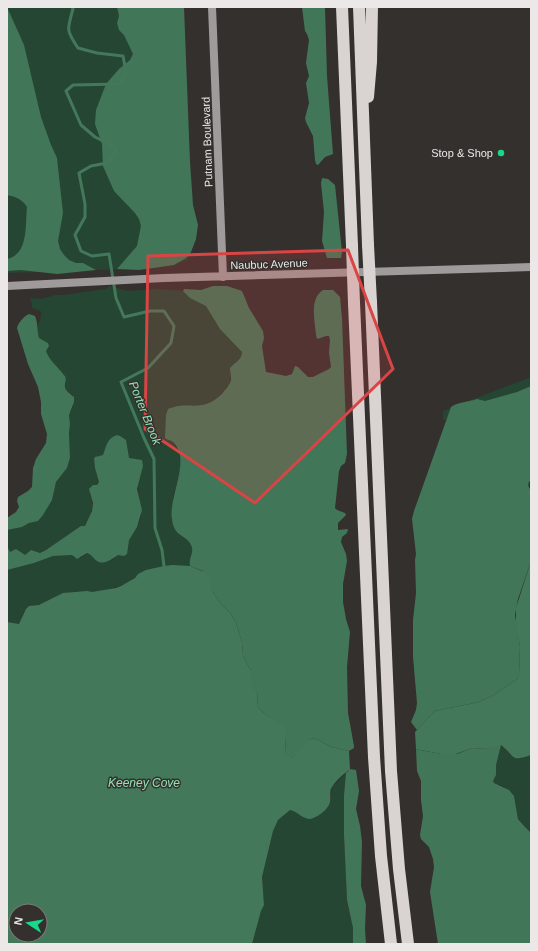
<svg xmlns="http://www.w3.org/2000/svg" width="538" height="951" font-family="Arial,sans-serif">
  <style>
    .green { fill: #264634; fill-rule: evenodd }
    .forest { fill: #427658 }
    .water { fill: #44785b; fill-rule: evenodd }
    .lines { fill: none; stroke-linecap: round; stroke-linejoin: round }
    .stream { stroke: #44785b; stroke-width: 3 }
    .secondary { stroke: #9f9b9a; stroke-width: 8 }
    .highway { stroke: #d9d3d1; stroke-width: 12 }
    .highway-bridge { stroke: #d9d3d1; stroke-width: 12 }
    .marked { fill: #d94545; fill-opacity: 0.2; stroke: #d94545; stroke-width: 3; stroke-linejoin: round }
    .poi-dot { fill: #18d989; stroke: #34302e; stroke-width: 1.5 }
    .labels { text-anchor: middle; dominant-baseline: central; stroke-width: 3; stroke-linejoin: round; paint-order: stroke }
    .street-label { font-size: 11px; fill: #ebe8e7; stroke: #34302e }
    .poi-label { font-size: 11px; fill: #ebe8e7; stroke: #34302e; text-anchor: end }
    .water-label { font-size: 12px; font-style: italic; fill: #92e2b3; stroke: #34302e }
  </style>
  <rect width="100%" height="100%" fill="#34302e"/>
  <path class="green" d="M7,7H180L188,260L156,268L7,273Z
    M109,286L128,291L159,289L184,291L231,290L229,338L242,352L241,359C236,362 230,366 230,373C230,376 231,379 230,382C228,392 214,403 205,405C195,407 184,405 173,407L167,439C179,444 182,462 180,474C178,482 174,490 173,498C172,508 177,524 178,534C185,538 194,543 192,552C191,558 189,560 190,566H164L138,574C130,585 106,591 93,592C85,593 76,590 68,593C58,596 49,602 39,605C35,606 31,605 28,608C21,613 24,618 19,624L7,622V570L34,563L53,556L72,555L74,558H81L87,553L93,556L98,562L112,560L118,555L107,444L103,455L95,457L94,463L99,482L97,485L93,486L90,493C95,507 91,513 85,526C68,532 56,546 39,553L31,550L25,555L10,553L7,546V530L22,527L29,523L38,521L52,500L56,482L67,468L69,463L70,458L69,433L70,424L69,415L73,407V395C59,386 69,385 65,376C64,374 63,373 61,372C57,368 48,357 46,351L49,346L47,342L39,338C35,322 42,324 41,311L32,308V304L30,298L41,299L55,295H63L106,289ZM136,458L143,466L138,485L141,517L137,527Z
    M531,377V417L443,420V411Z
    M501,745C514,756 512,762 531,755V833L523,826L518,818L514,796L503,786L494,783L493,781L496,775V765Z
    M346,773L344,795V835L347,900L353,928V944H252L261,911L264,905L262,877L273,831L278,820L290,810L295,811L300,815L315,818L328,807L330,804L332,787Z"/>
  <path class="forest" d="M7,7L24,45L41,117L51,145L57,158L63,213L58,241L60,249L64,255L69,260L76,263H83L96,270L57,274L21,270L7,271V259C29,254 25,225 27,207C22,199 16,197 7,195Z
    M117,7H184L190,162L193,205L198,225L196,239L191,252L186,258L174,265L139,270L117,269L137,246L141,226L139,219L135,213L114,191L103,166L102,144L95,124L96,110L106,84L119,69L130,60L133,54L124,35L119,30L117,23L119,16Z
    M302,7H325L327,76L333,154L325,157L318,165L316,164L315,160L313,136L306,122L305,118L309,103L306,83L309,76L306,63L309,40L307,34L305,31Z
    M322,178L328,179L335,185L342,252L341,258H327L322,241L324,212L321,183Z
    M213,286H227L242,291L249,308L263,331L264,338L262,346L266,372L286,376L292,374L295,366L298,367L308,377H313L329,369L331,367L329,353L330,340L329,336H326L317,339L316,335C315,321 309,299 323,290H333L340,297L342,318L347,454L345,463L341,466L339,471L335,508L337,510L345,513L346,515L338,523V530L348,529L347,533L342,537L341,542L346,554L347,561L343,584V602L346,619L350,632L347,667L348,713L354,746V748L349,751L331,747L314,738L311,739L299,753L292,758H288L285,753L286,736L272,719L265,714L258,707L257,691L251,685V671L243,656L242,642L236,623L231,614L221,604L213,592L203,571L190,566C188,558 195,553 191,545C186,534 174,538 172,519C168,497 192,460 173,442C170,440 167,440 165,438L166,415L168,409C190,400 201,414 222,394C225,390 230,385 231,380C231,376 230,372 230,368C235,362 242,360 242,352L220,329L206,306L190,298L183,291L184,289L201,290Z
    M29,314L35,316C38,323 37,330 39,338L48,343L49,346L46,351C49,360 58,367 64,375C68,379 64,383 65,387C66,392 71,394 74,397V402L69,415L70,424L69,433L70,458L67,468L56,482L52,500L43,515L38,521L29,523L22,527L7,530V518L16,512L19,507L17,501L18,497L28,491L32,487L33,468L36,459L46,443L47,434L41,414V402L38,387L28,364L17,328C18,323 24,316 29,314Z
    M531,386V480C527,483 528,487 531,490V561L518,599L515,615L520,646L519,675L517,679L494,695L479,702L435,711L417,730L411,722L416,710L417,703L413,657V620L416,593L415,560L416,554L412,519L414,511L451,407C458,402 469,402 477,399L485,401L517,392Z
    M117,435L120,436L126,440L129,458L142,460L143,466L137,489L142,510L137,527L129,540L127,554L124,556L118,555C113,558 104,566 97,561C93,558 92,555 87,553L77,559L72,555L53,556L34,563L7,570V546L10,552L16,549L25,555L31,550L40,553L46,550L81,526H85L92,511L93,503L89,489L93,485H97L99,482L95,468L94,459L95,457L103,455C106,447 107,438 117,435Z
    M498,745H501L496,765V775L493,781L494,783L509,790L514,796L518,819L524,826L531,833V944H438L430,892L434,867L433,859L429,847L421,839L420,835L423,816L421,800V781L417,771L416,749L441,754H457L472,748L486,749Z
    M350,769L356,770L359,791L356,809L360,826L362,842L361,886L366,905L365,929L366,944H353V928L347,900L344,835V795L346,773Z"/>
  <path class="water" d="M531,561V755C510,762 516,757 501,745L486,749L472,748L453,755L441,754L416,749L415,732L435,711L479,702L494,695L517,679L519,675L520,646L516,625V608Z
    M173,565L190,566L207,573L213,592L221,604L231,614L236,623L242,642L243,656L251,671V684L257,691L258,707L265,714L281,724L285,728L286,736L285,753L288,757L292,758C299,753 307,739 314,738L331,747L349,751L350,769C344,774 336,780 332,787C329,791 331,797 330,802C329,809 316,819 309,819C301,818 297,811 290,810L278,820L273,831L262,877L264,905L261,911L252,944H7V622L19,624L26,609L29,606L39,605L63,593L87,591L92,592L116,588L121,586L135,578L138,574L146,570L164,566ZM16,911H40V935H16Z"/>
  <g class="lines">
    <path class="stream" d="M72,7L73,9C67,30 66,30 78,48L97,53L123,56L126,72L120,84L73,85L66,91L81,125L95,137L115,147V154L107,163L91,166L79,173L85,204V217L75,235L81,251L92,256L109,254L116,298L124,317L150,311H164L174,326L171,343L148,368L121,382L144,438L154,459L155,528L162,550L164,566"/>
    <path class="secondary" d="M212,7L223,277
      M7,286L164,278L531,267"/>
    <path class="highway" d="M342,7L352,246
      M359,7L368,245
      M368,97L371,62L372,7
      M371,302L391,771L399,869L408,944
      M354,303L374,757L381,856L391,944"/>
    <path class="highway-bridge" d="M368,245L371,302
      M352,246L354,303"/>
  </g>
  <path class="marked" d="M348,250L393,369L255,503L145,429L148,256Z"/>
  <circle class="poi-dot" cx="501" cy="153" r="4"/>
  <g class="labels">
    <g class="street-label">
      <text transform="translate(207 142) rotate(-92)">Putnam Boulevard</text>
      <text transform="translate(269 264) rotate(-2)">Naubuc Avenue</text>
    </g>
    <g class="poi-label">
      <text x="493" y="153">Stop &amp; Shop</text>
    </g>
    <g class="water-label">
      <text transform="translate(145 413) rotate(68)">Porter Brook</text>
      <text x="144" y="783">Keeney Cove</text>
    </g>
  </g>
  <rect width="538" height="951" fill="none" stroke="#ebe8e7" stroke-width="16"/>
  <g transform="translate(28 923) rotate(282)"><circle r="19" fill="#34302e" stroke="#7d7a78"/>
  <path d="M0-3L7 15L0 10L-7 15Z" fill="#18d989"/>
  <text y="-6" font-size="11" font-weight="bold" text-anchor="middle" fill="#ebe8e7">N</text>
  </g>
</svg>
